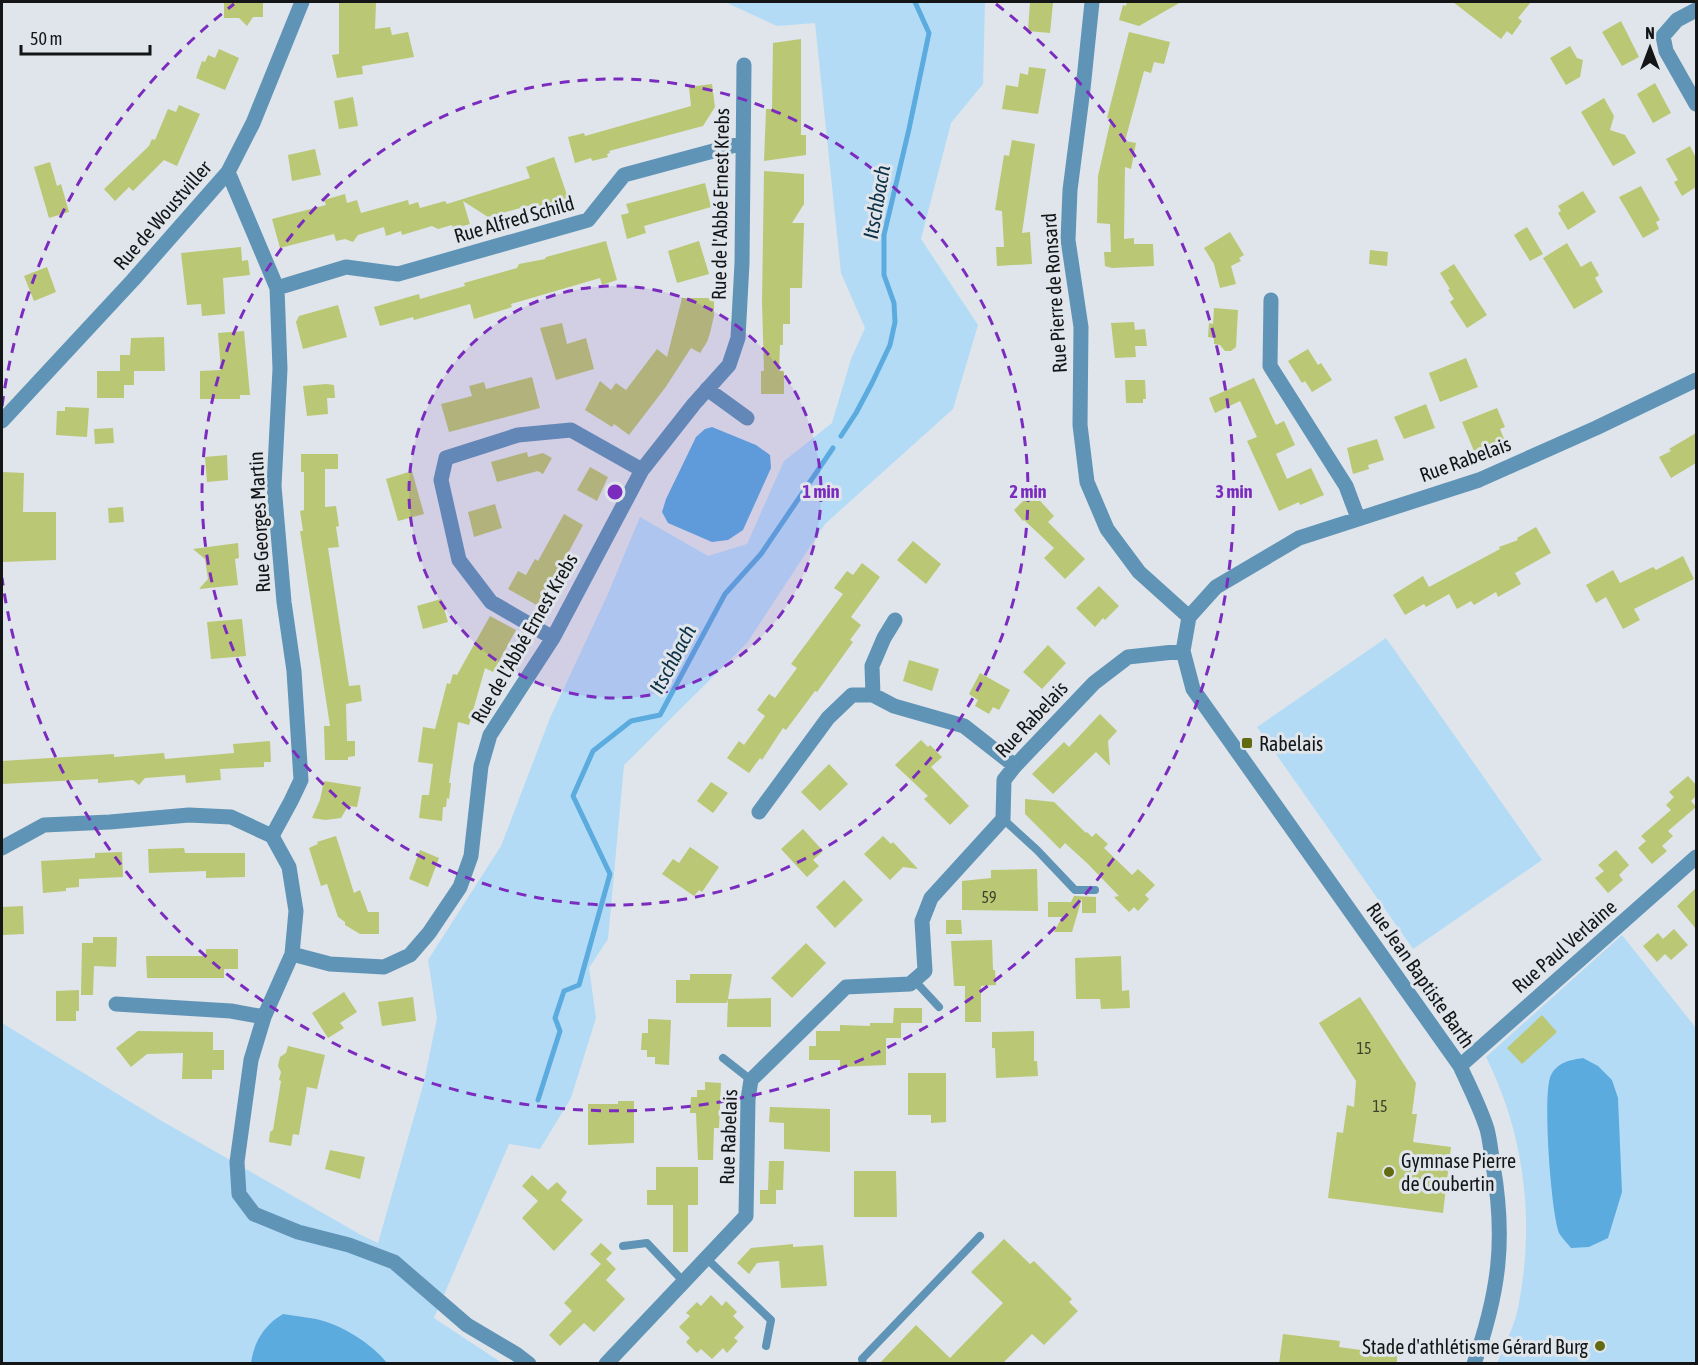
<svg xmlns="http://www.w3.org/2000/svg" width="1698" height="1365" font-family="'Asap Condensed',sans-serif">
  <style>
    .green { fill: #b4dbf6 }
    .water { fill: #5cabdf }
    .lines { fill: none; stroke-linecap: round; stroke-linejoin: round }
    .stream { stroke: #5cabdf; stroke-width: 5 }
    .building { fill: #bac774 }
    .lane { stroke: #6094b7; stroke-width: 8 }
    .street { stroke: #6094b7; stroke-width: 15 }
    .ring { fill: none; stroke: #7b2cbf; stroke-width: 3; stroke-dasharray: 10 8 }
    .poi-dot { fill: #626b12; stroke: #dfe5ea; stroke-width: 2 }
    .labels { text-anchor: middle; dominant-baseline: central; stroke-width: 6; stroke-linejoin: round; paint-order: stroke }
    .number-label { font-size: 16px; fill: #3d422e }
    .street-label { font-size: 20px; fill: #131517; stroke: #dfe5ea }
    .poi-label { font-size: 20px; fill: #131517; stroke: #dfe5ea; text-anchor: start }
    .water-label { font-size: 21px; font-style: italic; fill: #0c3045; stroke: #dfe5ea }
    .centre { fill: #7b2cbf; stroke: #dfe5ea; stroke-width: 3 }
    .ring-label { font-size: 18px; text-anchor: middle; font-weight: bold; fill: #7b2cbf; stroke: #dfe5ea; stroke-width: 6; stroke-linejoin: round; paint-order: stroke }
  </style>
  <rect width="100%" height="100%" fill="#dfe5ea"/>
  <path class="green" d="M725,2H985L983,84L951,123L921,239L978,325L953,409L825,524L747,643L624,765L608,939L589,968L596,1018L571,1098L540,1149L509,1144L434,1318L502,1363H2V1023L160,1120L363,1236L378,1243L424,1082L437,1018L428,960L501,846L550,718L607,596L640,517L708,556L747,544L784,461L832,423L851,359L865,328L841,273L815,23L777,26Z
    M1386,638L1542,860L1413,949L1257,727Z
    M1622,935L1696,1028V1363H1497C1505,1344 1516,1323 1519,1303C1535,1218 1524,1133 1486,1057Z"/>
  <path class="water" d="M712,427L756,445L770,455L771,468L743,530L728,540L712,542L668,523L662,512L666,499L696,437L705,429Z
    M1583,1058L1598,1066L1612,1080L1618,1098L1622,1192L1608,1238L1589,1247L1571,1248C1567,1243 1562,1238 1559,1233C1551,1213 1542,1092 1551,1075C1558,1062 1570,1060 1583,1058Z
    M283,1314C294,1316 306,1317 316,1319C342,1325 371,1343 387,1363H251C254,1342 264,1325 283,1314Z"/>
  <g class="lines">
    <path class="stream" d="M841,436L856,413L872,383L890,345L895,322L894,303L884,275V235L909,129L929,33L915,2
      M538,1100L560,1031L555,1018L564,991L579,985L610,874L573,796L593,751L631,721L660,715L725,594L761,554L833,448"/>
  </g>
  <path class="building" d="M224,2H263V17H253L247,26L239,18H224Z
    M339,2L376,3L375,29L390,27L392,35L408,32L414,57L362,66L363,74L337,78L332,55L339,54Z
    M1030,2L1053,3L1050,33L1028,31Z
    M1127,2H1181L1139,26L1119,20L1123,5L1126,6Z
    M1453,2H1531L1518,18L1522,21L1512,35L1507,31L1501,39Z
    M1621,21L1639,57L1622,66L1602,32Z
    M1129,32L1170,42L1164,64L1154,62L1151,73L1144,71L1125,141L1136,143L1131,169L1125,167L1124,239L1134,238V244H1153L1154,266L1112,268L1105,266L1104,252H1111L1110,224L1097,223L1098,176L1111,119L1107,118Z
    M801,39V135H806V155L764,161L766,109H772L773,43Z
    M1570,46L1577,58L1583,60L1580,77L1566,85L1550,58Z
    M219,49L239,58L225,90L196,78L202,61L205,62L208,55L215,58Z
    M1029,67L1046,69L1038,114L1002,109L1006,85L1018,87L1020,73L1028,75Z
    M1655,83L1671,113L1653,123L1637,94Z
    M712,84L715,107L703,126L609,151L610,153L607,154L608,157L592,161L591,158L575,163L568,137L584,133L585,136L691,106L689,87Z
    M353,97L358,126L339,129L334,101Z
    M1604,98L1614,116L1610,130L1625,135L1636,153L1613,166L1581,112Z
    M179,105L200,114L177,166L164,160L133,191L129,187L115,201L104,189L149,146L152,139L155,140L168,109L176,112Z
    M1012,140L1035,144L1022,233L1030,232L1032,264L997,266L996,247H1004L1002,211L995,210L1004,155L1009,156Z
    M1690,146L1696,158V187L1682,196L1674,182L1678,180L1666,159Z
    M315,149L321,175L292,181L288,155Z
    M554,157L568,198L540,207L538,203L488,217L463,201L470,224L453,229L452,225L438,229L432,226L402,235L401,231L386,236L384,227L358,235L353,242L345,239L336,241L334,234L280,248L272,219L326,205L324,200L345,194L347,203L357,200L361,213L408,200L409,205L418,202L420,208L445,201L447,204L530,178L526,167Z
    M50,162L57,186L61,184L69,212L49,218L34,167Z
    M764,171L804,174V204L792,223H804L802,288H790V324H783V345H780L779,371H784V394H761V371H764L762,302Z
    M705,183L711,207L644,226L646,233L627,239L621,215L629,213L626,204Z
    M1641,186L1660,220L1656,222L1659,229L1643,238L1619,197Z
    M1583,191L1596,212L1568,230L1558,213L1561,211L1558,206Z
    M1527,227L1543,254L1530,261L1514,235Z
    M1230,232L1244,255L1239,258L1241,261L1231,266L1236,284L1220,288L1214,264L1204,248Z
    M606,241L617,280L602,285L600,278L511,304L512,307L474,319L470,304L414,320L413,317L380,326L374,307L419,294L420,299L465,286L464,283L517,268L519,264L545,259L546,257Z
    M699,241L709,274L677,283L668,251Z
    M1567,243L1581,267L1591,261L1599,275L1595,278L1603,292L1574,309L1543,258Z
    M241,247L242,261L248,260L250,275L223,278L225,314L202,316L201,304L187,305L181,253Z
    M1370,250L1388,252L1387,266L1369,264Z
    M1454,264L1487,315L1467,328L1450,302L1454,299L1448,290L1450,289L1440,273Z
    M47,267L56,292L34,301L24,276Z
    M682,298H714V316L710,333L707,342L700,353L691,348L665,388L629,435L614,424L612,427L585,410L600,381L611,390L616,383L626,390L657,349L667,357Z
    M338,305L347,337L303,349L296,322L299,316Z
    M1214,308L1238,310L1236,347L1231,351H1225L1220,345L1214,344V338L1208,337L1209,323L1213,324Z
    M1134,322L1135,330L1145,329L1147,346H1135L1136,357L1115,358L1111,323Z
    M562,323L567,344L586,338L594,369L556,380L540,328Z
    M244,331L250,395H240V399H200V371L221,370L218,333Z
    M164,337L165,371H134V385H124V398H97V371H120V355H130L131,338Z
    M1308,349L1318,365L1321,363L1332,380L1312,392L1305,381L1302,383L1288,361Z
    M1466,358L1478,387L1440,402L1429,373Z
    M532,377L540,408L449,432L441,404L472,396L469,386L484,382L486,389Z
    M1254,378L1276,425L1284,421L1295,445L1276,454L1287,479L1311,468L1324,495L1300,505L1299,502L1279,511L1247,441L1257,437L1240,401L1215,413L1209,398Z
    M1125,380H1145L1146,399H1143V403H1126Z
    M326,384L334,385L335,398H327L328,414L307,416L303,386Z
    M1426,404L1435,428L1404,439L1394,417Z
    M65,407L89,408L87,437L56,435L57,411H65Z
    M1497,408L1505,427L1500,429L1504,439L1474,451L1462,422Z
    M113,428L114,443L95,444L94,429Z
    M1696,433V463L1671,478L1659,457L1671,451L1669,449Z
    M1377,439L1384,460L1368,465L1369,469L1353,474L1347,448Z
    M527,452L528,457L543,453L552,458L543,474L538,471L497,482L491,462Z
    M301,454H338V469H325V507L336,506L339,526L336,527L339,547L328,548L349,686L360,685L362,701L346,704L347,741H355V756L348,757V760H325L324,726H330L300,531H303L300,511L304,510V472H301Z
    M227,455L228,480L207,482L205,457Z
    M590,467L608,477L597,501L577,490Z
    M412,471L424,514L398,521L386,479Z
    M2,472L24,473L23,512H56V560L2,562Z
    M1032,492L1054,516L1048,522L1085,559L1065,579L1044,558L1054,548L1024,520L1023,521L1014,510Z
    M495,504L502,528L474,537L468,512Z
    M123,507L124,522L109,523L108,508Z
    M564,514L583,525L548,591L551,593L542,608L508,589L518,571L526,575L535,559L538,561Z
    M1536,527L1551,553L1515,573L1521,584L1498,597L1496,592L1474,605L1471,601L1457,609L1449,594L1426,607L1424,604L1405,615L1393,595L1423,576L1429,587L1500,549L1499,547L1518,540L1517,538Z
    M913,541L941,564L926,584L897,560Z
    M238,543L239,558L235,559L238,585L199,589L208,579L205,559L193,549Z
    M1683,556L1694,579L1634,609L1640,620L1623,629L1606,597L1596,603L1586,585L1613,570L1620,583L1653,567L1656,570Z
    M862,563L880,577L851,617L861,625L850,640L853,642L817,692L815,691L786,730L783,728L762,760L760,758L749,773L727,758L739,741L744,745L765,716L757,710L769,694L775,698L797,668L791,664L843,594L834,588L847,571L853,575Z
    M1099,586L1119,606L1105,620L1103,618L1095,627L1076,608Z
    M441,599L448,622L423,629L417,606Z
    M490,616L516,630L493,672L485,668L469,725L458,722L449,783H451L449,799L447,798L446,807H443L442,821L419,818L422,795H429L433,764L418,762L423,727L435,729L447,683L450,684L453,674L457,675Z
    M242,619L246,656L211,659L207,622Z
    M1048,645L1066,663L1042,689L1023,672Z
    M909,660L939,669L932,691L903,681Z
    M980,673L1010,690L999,710L993,707L989,714L975,706L978,700L969,694Z
    M1100,714L1117,731L1108,741L1110,766L1096,752L1053,794L1032,774L1064,742L1069,747Z
    M921,740L928,747L930,745L942,757L931,767L969,806L950,825L924,799L928,796L895,765Z
    M270,741L271,762H264V767L220,769L221,780L186,783L185,775L145,778L139,785L133,780L98,783V779L2,784V761L114,754V757L164,753L165,759L234,753L233,744Z
    M829,764L848,784L820,811L801,792Z
    M1688,776L1696,785V796L1691,801L1696,807L1668,831L1673,836L1662,846L1667,851L1652,864L1638,848L1646,841L1641,836L1671,810L1666,805L1674,797L1669,792Z
    M324,781L361,787L357,807L348,806L341,818L325,820L312,818L320,800Z
    M711,782L728,793L713,813L697,801Z
    M1025,799L1054,802L1086,833L1087,832L1092,837L1096,833L1108,844L1104,848L1132,875L1138,869L1155,885L1145,895L1149,899L1138,911L1134,907L1129,912L1114,897L1119,896L1087,863L1065,843L1060,849L1025,814Z
    M803,829L823,851L813,860L819,866L807,877L781,849Z
    M336,836L354,893L360,890L368,912H379V934H360L345,925V922L338,917L327,884L321,886L309,848L318,844L317,842Z
    M883,836L891,844L893,842L918,869L903,867L890,880L864,854Z
    M690,847L719,867L702,892L699,890L694,896L662,874L673,859L679,863Z
    M184,848L185,853H245V877L206,878V871L149,873L148,849Z
    M420,850L439,858L428,887L409,879Z
    M1616,850L1629,865L1619,875L1623,880L1608,893L1595,878L1604,871L1598,865Z
    M122,852L123,877L79,879V887L66,888V891L43,893L41,861L95,858V853Z
    M1037,869L1038,911L962,910V881L991,878V870Z
    M844,880L863,900L835,928L816,907Z
    M1696,888V929L1677,906Z
    M1074,896L1096,897V913H1082V898L1072,932H1054L1062,917H1048V902H1071Z
    M23,906L24,934L2,935V907Z
    M946,920H961L962,934H946Z
    M1674,929L1688,945L1671,960L1665,954L1657,962L1643,946L1658,933L1663,939Z
    M93,937H117L116,967L94,966L93,995H81L82,943H93Z
    M992,940L993,970H995L996,985L981,986V1022H965V986H954L951,941Z
    M806,943L826,963L792,998L771,978Z
    M206,949H238V969H224V978H147L146,956H206Z
    M1121,956L1122,991L1129,990L1130,1008L1101,1009L1100,999H1076L1075,958Z
    M690,974H732L728,999L771,998V1027H727L728,999L727,1003H676V980H690Z
    M79,990V1011H76V1021H56V991Z
    M344,992L357,1012L340,1023L344,1028L328,1038L312,1013Z
    M413,997L416,1021L382,1026L378,1002Z
    M1360,997L1416,1083L1412,1114H1417L1413,1142L1451,1147L1443,1213L1328,1198L1337,1132L1343,1133L1347,1105L1354,1107L1356,1081L1319,1023Z
    M894,1008H922V1023H901V1038H886V1065L840,1067V1060H809V1046H816V1031H840V1025L870,1026V1023H893Z
    M1542,1015L1557,1032L1522,1064L1507,1048Z
    M648,1019L671,1020L669,1065L655,1064V1057H647V1050H641L642,1033H648Z
    M138,1031L213,1032V1050H224V1070H212V1079H182L183,1053L147,1054L131,1067L116,1048Z
    M1034,1031V1061H1037L1038,1076L996,1078L995,1048H992V1032Z
    M288,1046L325,1055L317,1089L307,1087L299,1135L293,1134L291,1146L269,1142L270,1132L273,1130L281,1081L279,1080L281,1072L278,1066L280,1057L286,1053Z
    M908,1073H946V1122L931,1123V1115H908Z
    M705,1082L721,1083L719,1128H714L713,1160H698L696,1113H690L691,1097H697V1090H705Z
    M618,1101H634V1143L588,1145V1104H618Z
    M770,1107L830,1109V1152L784,1149V1123L769,1122Z
    M330,1150L365,1157L360,1179L325,1169Z
    M769,1161H784L783,1190H776V1204H760V1190H768Z
    M656,1167H698V1205H688V1252H673V1205H647V1190H656Z
    M854,1171H896L897,1217H854Z
    M532,1175L548,1190L557,1182L567,1192L561,1200L583,1220L554,1251L522,1218L538,1201L522,1186Z
    M1004,1239L1030,1264L1034,1261L1072,1299L1069,1302L1078,1311L1044,1345L1032,1334L1002,1364H879L916,1325L950,1358L1003,1303L971,1272Z
    M601,1243L612,1253L606,1259L616,1269L606,1280L625,1299L594,1332L584,1323L560,1346L549,1335L572,1311L564,1303L601,1264L590,1254Z
    M793,1244V1247L823,1245L827,1286L781,1288L779,1261L757,1263L749,1274L737,1263L751,1248Z
    M711,1295L722,1306L726,1301L737,1312L733,1316L744,1327L734,1338L738,1341L727,1353L723,1348L712,1359L701,1349L697,1353L686,1342L690,1338L679,1327L690,1316L686,1313L697,1302L701,1306Z
    M1283,1334L1340,1341L1339,1347L1397,1355V1364H1279Z"/>
  <g class="lines">
    <path class="lane" d="M1003,819L1037,850L1075,890H1095
      M914,980L939,1007
      M723,1058L751,1080
      M623,1246L647,1243L684,1282
      M706,1258L771,1320L766,1346
      M863,1364L862,1359L980,1236"/>
    <path class="street" d="M1092,2L1083,89L1070,190L1068,240L1081,327L1080,425L1087,482L1107,529L1139,572L1189,617
      M1696,10L1677,20L1663,36L1666,51L1696,104
      M228,172L277,288L280,369L274,486L284,602L294,671L301,780L291,801L272,836
      M277,288L346,267L398,274L588,220L624,175L743,143
      M1271,300L1270,366L1346,486L1358,518
      M707,389L747,418
      M2,421L133,280L228,172L253,123L302,2
      M895,620L884,638L872,666L873,695L894,706L964,726L1015,766
      M553,638L491,602L459,560L441,480L446,458L518,435L571,430L642,470
      M759,812L828,718L852,695H873
      M2,848L44,825L110,822L189,815L231,817L272,836L289,867L296,911L292,954L264,1017L251,1060L237,1162L239,1194L254,1214L298,1232L349,1245L394,1262L467,1325L516,1354L529,1364
      M292,954L330,964L384,967L410,955L429,933L460,887L471,856L481,766L490,735L553,638L642,470L694,404L729,365L738,338L742,263L744,65
      M116,1004L231,1011L264,1017
      M1460,1066L1696,857
      M606,1364L746,1216L748,1099L751,1080L846,987L910,984L925,971L922,921L931,898L1003,819L1004,780L1015,766L1094,683L1128,657L1183,651
      M1474,1364C1499,1292 1506,1240 1493,1165C1491,1153 1490,1140 1487,1129C1480,1107 1469,1086 1460,1066L1193,689L1183,651L1189,617L1216,587L1299,538L1479,480L1596,428L1696,380"/>
  </g>
  <circle cx="615" cy="492" r="206" fill="#7b2cbf" fill-opacity=".12"/>
  <g class="ring">
    <circle cx="615" cy="492" r="206"/>
    <circle cx="615" cy="492" r="413"/>
    <path d="M2 406A619 619 0 0 1 234 4M996 4A619 619 0 1 1 2 578"/>
  </g>
  <g class="poi-dot">
    <rect x="1241" y="737" width="12" height="12" rx="3"/>
    <circle cx="1389" cy="1172" r="6"/>
    <circle cx="1600" cy="1346" r="6"/>
  </g>
  <g class="labels">
    <g class="number-label">
      <text x="989" y="897">59</text>
      <text x="1364" y="1048">15</text>
      <text x="1380" y="1106">15</text>
    </g>
    <g class="street-label">
      <text transform="translate(720 204) rotate(-89)">Rue de l'Abbé Ernest Krebs</text>
      <text transform="translate(162 215) rotate(-49)">Rue de Woustviller</text>
      <text transform="translate(514 219) rotate(-16)">Rue Alfred Schild</text>
      <text transform="translate(1054 293) rotate(-94)">Rue Pierre de Ronsard</text>
      <text transform="translate(1465 459) rotate(-20)">Rue Rabelais</text>
      <text transform="translate(259 522) rotate(-93)">Rue Georges Martin</text>
      <text transform="translate(524 638) rotate(-60)">Rue de l'Abbé Ernest Krebs</text>
      <text transform="translate(1031 719) rotate(-47)">Rue Rabelais</text>
      <text transform="translate(1564 946) rotate(-41)">Rue Paul Verlaine</text>
      <text transform="translate(1421 975) rotate(55)">Rue Jean Baptiste Barth</text>
      <text transform="translate(728 1137) rotate(-88)">Rue Rabelais</text>
    </g>
    <g class="poi-label">
      <text x="1259" y="743">Rabelais</text>
      <text x="1401" y="1160">Gymnase Pierre<tspan x="1401" dy="23">de Coubertin</tspan></text>
      <text x="1588" y="1346" text-anchor="end">Stade d'athlétisme Gérard Burg</text>
    </g>
    <g class="water-label">
      <text transform="translate(876 202) rotate(-80)">Itschbach</text>
      <text transform="translate(672 659) rotate(-62)">Itschbach</text>
    </g>
  </g>
  <circle cx="615" cy="492" r="9" class="centre"/>
  <g class="ring-label">
    <text x="821" y="498">1 min</text>
    <text x="1028" y="498">2 min</text>
    <text x="1234" y="498">3 min</text>
  </g>
  <rect width="1698" height="1365" fill="none" stroke="#131517" stroke-width="6"/>
  <g transform="translate(1650 48)" stroke="#dfe5ea" stroke-width="4.5" paint-order="stroke">
  <path d="M0-4.5L10 22L0 15L-10 22Z" fill="#131517"/>
  <text y="-9" font-size="16" font-weight="bold" text-anchor="middle" fill="#131517">N</text>
  </g>
  <path d="M21 45v9h129v-9" fill="none" stroke="#131517" stroke-width="3"/>
  <text x="30" y="45" font-size="18" fill="#131517" stroke="#dfe5ea" stroke-width="4.5" paint-order="stroke">50 m</text>
</svg>
